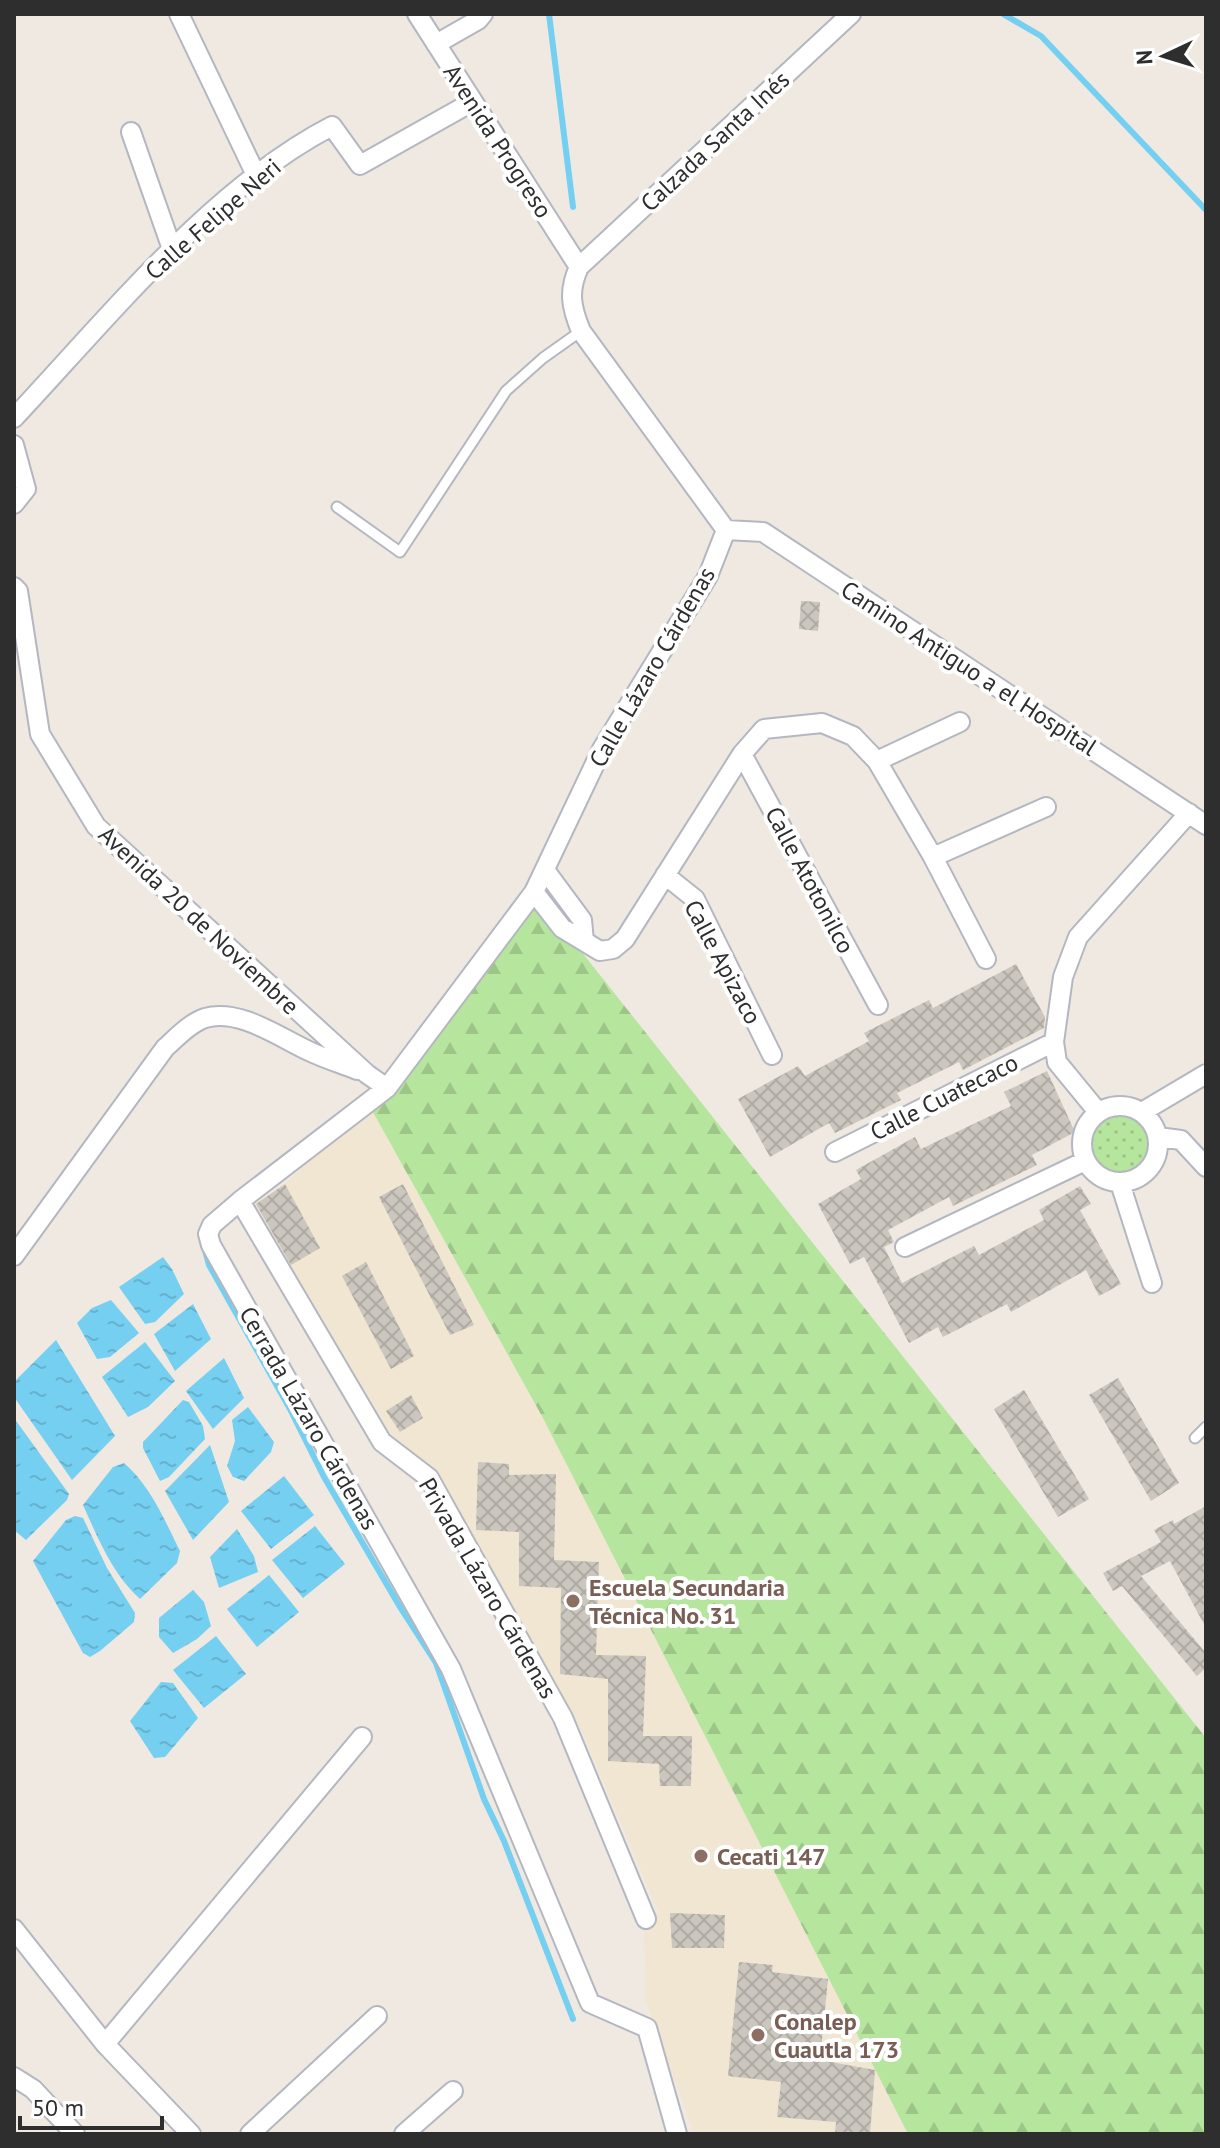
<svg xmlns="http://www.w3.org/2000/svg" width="1220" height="2148" font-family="'PT Sans',sans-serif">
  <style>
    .education { fill: #f0e6d1 }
    .green { fill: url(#green-dots) }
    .forest { fill: url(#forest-firs) }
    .water { fill: url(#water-ripples) }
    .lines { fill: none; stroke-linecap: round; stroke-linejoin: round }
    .stream { stroke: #75cff0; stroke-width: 6 }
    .building { fill: url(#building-cross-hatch) }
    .service-casing { stroke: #b4b7c1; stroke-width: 13 }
    .minor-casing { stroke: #b4b7c1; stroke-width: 22 }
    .service { stroke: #fff; stroke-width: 9 }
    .minor { stroke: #fff; stroke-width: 18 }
    .education-dot { fill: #8d6e63; stroke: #fff; stroke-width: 3 }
    .labels { text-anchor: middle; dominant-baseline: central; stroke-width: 8; stroke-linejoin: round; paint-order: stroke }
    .street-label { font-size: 24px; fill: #2e2e2e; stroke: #fff }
    .education-label { font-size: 24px; font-weight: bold; fill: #785e54; stroke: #fff; text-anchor: start }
  </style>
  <defs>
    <pattern id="green-dots" width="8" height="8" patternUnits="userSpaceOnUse" patternTransform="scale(2)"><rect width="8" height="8" fill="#b6e59e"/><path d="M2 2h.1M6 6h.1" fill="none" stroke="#9dc588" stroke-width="1.8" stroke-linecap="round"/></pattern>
    <pattern id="forest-firs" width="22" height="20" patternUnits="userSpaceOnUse" patternTransform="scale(2)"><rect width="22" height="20" fill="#b6e59e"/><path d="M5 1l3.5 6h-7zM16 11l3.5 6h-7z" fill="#9dc588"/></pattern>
    <pattern id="water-ripples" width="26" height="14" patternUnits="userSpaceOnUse" patternTransform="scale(2)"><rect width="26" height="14" fill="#75cff0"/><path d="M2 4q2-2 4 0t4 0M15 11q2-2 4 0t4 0" fill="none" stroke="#66b2ce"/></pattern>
    <pattern id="building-cross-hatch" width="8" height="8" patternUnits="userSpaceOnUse" patternTransform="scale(2)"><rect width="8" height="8" fill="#cbc7bf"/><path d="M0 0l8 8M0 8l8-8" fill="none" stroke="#afaba4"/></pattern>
  </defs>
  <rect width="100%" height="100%" fill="#efe9e1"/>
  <path class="education" d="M368,1103L543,1418L908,2134H694L646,2001L644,1931L640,1922L659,1913L581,1729L438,1473L399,1448L255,1204L285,1184Z"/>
  <path class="green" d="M1092 1145a29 29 0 1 1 58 0a29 29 0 1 1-58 0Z"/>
  <path class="forest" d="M534,892L1206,1738V2134H908L543,1418L368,1103Z"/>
  <path class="water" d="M163,1257L172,1269L184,1294L155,1322L145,1324L119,1287Z
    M111,1300L139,1333L110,1357L97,1359L77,1323L92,1308Z
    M193,1304L211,1339L175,1371L154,1334Z
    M56,1340L115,1436L72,1480L14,1397V1382Z
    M145,1342L175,1381L148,1407L128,1417L102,1377Z
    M224,1358L244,1398L213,1429L186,1391Z
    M183,1400L189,1402L203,1426L205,1439L169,1477L160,1481L143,1448V1442Z
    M248,1407L274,1442L271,1452L244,1481L233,1477L227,1466L235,1441L232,1420Z
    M14,1418L69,1494L67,1500L26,1540L14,1530Z
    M210,1445L229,1502L193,1540L165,1491Z
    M124,1463C150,1485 165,1521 180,1551L177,1563L140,1599C112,1574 98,1538 83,1505L113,1467Z
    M284,1476L314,1515L271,1549L241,1511Z
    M75,1516L83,1518L107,1568L135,1613L134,1622L100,1651L90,1657L83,1653L33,1561L66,1520Z
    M315,1526L345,1564L303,1598L272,1560Z
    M237,1529L254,1556L258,1572L219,1588L210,1557Z
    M269,1575L299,1612L257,1647L227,1609Z
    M193,1590L204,1602L211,1626L197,1639L173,1653L159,1637V1618Z
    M216,1636L246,1674L204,1708L173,1670Z
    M161,1682L173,1683L198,1718L165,1757L154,1758L130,1721Z"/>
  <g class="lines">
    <path class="stream" d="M549,14L573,207
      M1003,14L1041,36L1206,210
      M205,1250L209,1265L290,1409L324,1477L400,1607L436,1663L484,1799L504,1841L573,2019"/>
  </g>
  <path class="building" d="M801,601L820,602L818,631L799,629Z
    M1016,964L1045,1017L1044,1028L963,1070L959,1062L897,1093L901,1100L835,1133L829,1123L770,1157L738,1099L798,1066L805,1076L869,1041L864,1033L929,1000L933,1008Z
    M1047,1071L1075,1132L1032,1155L1037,1165L953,1206L949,1197L888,1230L894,1242L884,1247L902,1283L974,1246L979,1255L1044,1220L1039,1210L1080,1186L1091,1204L1080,1210L1121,1284L1099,1296L1086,1270L1011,1312L1007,1304L943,1337L938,1327L909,1343L864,1257L850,1264L818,1204L861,1179L856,1170L915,1137L921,1149L1011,1106L1004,1092Z
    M285,1184L320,1248L291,1265L256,1204Z
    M403,1184L474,1325L450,1335L379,1197Z
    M366,1262L414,1356L391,1369L342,1276Z
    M1118,1378L1179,1483L1151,1501L1089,1395Z
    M1024,1390L1089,1499L1058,1517L994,1409Z
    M411,1395L423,1418L400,1432L386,1411Z
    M478,1462L509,1464V1475L556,1474L554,1560L599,1562L596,1655L646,1656L643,1736H692L691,1786H660L659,1764L608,1761V1679L560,1674L561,1588L519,1586V1532L476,1530Z
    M1206,1506V1628L1170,1561L1141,1576L1206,1653V1668L1197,1676L1122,1586L1113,1591L1103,1573L1161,1542L1154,1530L1173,1520L1174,1524Z
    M670,1913L725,1915L724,1948H672Z
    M739,1962L773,1965L772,1972L828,1979L820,2060L875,2070L870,2134H835L836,2122L777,2117L781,2082L728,2076Z"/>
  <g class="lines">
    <g class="service-casing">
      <path id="service" d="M337,507L400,552L506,391L543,358L581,331
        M1195,1438L1206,1427"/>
    </g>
    <g class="minor-casing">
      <path id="minor" d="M179,14L256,175
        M417,14L579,267
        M436,44L478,20L483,14
        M131,132L172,249
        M14,418C106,320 212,188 332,126L360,165L472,102
        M14,445L26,489L14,504
        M726,530L581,331C571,307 568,291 579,267L851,14
        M726,530L763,532L1206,825
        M14,587L18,591L40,734L96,826L367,1074L387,1088
        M742,754L878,1005
        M877,761L960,722
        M933,857L1046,807
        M545,870L582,920L584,941
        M665,875L695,899L772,1055
        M534,892L562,928L600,951L613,949L625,939L742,754L764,729L822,723L853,736L877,761L933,857L986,959
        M1082 1144a38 38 0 1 1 76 0a38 38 0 1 1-76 0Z
        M1098,1112L1057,1062L1054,1042L1063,977L1078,937L1189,813
        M1142,1112L1206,1074
        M1158,1137L1181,1140L1206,1167
        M835,1152L1054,1042
        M1120,1183L1152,1283
        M240,1201L382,1442L429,1478L563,1718L646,1919
        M905,1247L1085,1161
        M14,1256L165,1048C176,1038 190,1023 205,1018C240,1008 280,1038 311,1052C326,1059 342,1064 357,1070
        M14,1929L105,2044L191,2134
        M105,2044L362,1737
        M14,2077L33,2089L75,2134
        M250,2134L377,2016
        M404,2134L453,2091
        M677,2134L647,2028L590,2003L451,1669L211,1245L208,1234L212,1225L240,1201L387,1088L534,892L602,749L708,576L726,530"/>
    </g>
    <use href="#service" class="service"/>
    <use href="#minor" class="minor"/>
  </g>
  <g class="education-dot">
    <circle cx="573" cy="1601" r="8"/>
    <circle cx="701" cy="1856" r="8"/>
    <circle cx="758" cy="2035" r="8"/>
  </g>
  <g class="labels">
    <g class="street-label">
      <text transform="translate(498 141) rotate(57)">Avenida Progreso</text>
      <text transform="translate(715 141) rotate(-43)">Calzada Santa Inés</text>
      <text transform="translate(213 219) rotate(-41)">Calle Felipe Neri</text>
      <text transform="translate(652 667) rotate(-60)">Calle Lázaro Cárdenas</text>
      <text transform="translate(969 668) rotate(33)">Camino Antiguo a el Hospital</text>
      <text transform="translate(810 880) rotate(62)">Calle Atotonilco</text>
      <text transform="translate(199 920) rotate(43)">Avenida 20 de Noviembre</text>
      <text transform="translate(723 962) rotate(62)">Calle Apizaco</text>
      <text transform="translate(944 1097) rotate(-27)">Calle Cuatecaco</text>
      <text transform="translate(309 1418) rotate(60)">Cerrada Lázaro Cárdenas</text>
      <text transform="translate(488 1588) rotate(60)">Privada Lázaro Cárdenas</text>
    </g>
    <g class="education-label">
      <text x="589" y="1587">Escuela Secundaria<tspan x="589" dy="28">Técnica No. 31</tspan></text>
      <text x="717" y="1856">Cecati 147</text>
      <text x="774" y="2021">Conalep<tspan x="774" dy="28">Cuautla 173</tspan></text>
    </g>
  </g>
  <rect width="1220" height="2148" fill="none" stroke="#2e2e2e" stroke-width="32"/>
  <g transform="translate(1164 56) rotate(266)" stroke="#ffffff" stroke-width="6" paint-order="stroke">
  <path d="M0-6L14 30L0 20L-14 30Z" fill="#2e2e2e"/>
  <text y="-12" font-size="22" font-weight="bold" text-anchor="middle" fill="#2e2e2e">N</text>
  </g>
  <path d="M20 2116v12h142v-12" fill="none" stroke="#2e2e2e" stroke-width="4"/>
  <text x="32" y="2116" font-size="24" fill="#2e2e2e" stroke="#ffffff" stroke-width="6" paint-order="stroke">50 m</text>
</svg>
